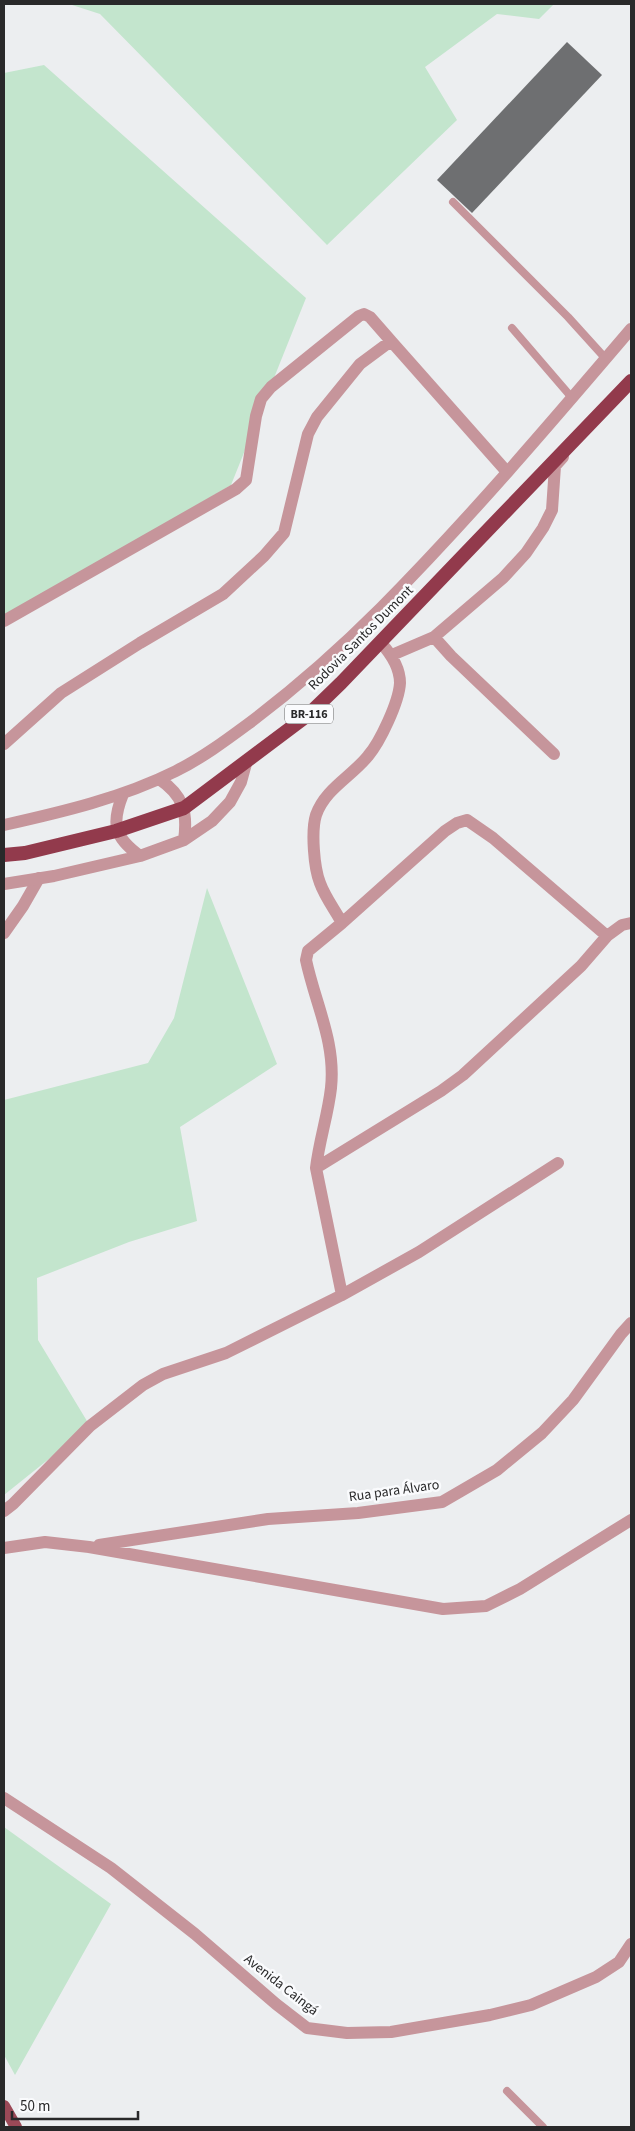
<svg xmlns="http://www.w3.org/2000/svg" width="635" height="2131" font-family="'Source Sans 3',sans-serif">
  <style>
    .green { fill: #c3e5cd }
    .building { fill: #6e6f71 }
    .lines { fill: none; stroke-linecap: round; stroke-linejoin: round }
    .service { stroke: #c6959b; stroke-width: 8 }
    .minor { stroke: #c6959b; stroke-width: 12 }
    .tertiary { stroke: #c6959b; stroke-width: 12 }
    .primary { stroke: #9b4957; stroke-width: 12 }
    .trunk { stroke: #923a4c; stroke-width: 14 }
    .labels { text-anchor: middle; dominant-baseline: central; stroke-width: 5; stroke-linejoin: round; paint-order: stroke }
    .shield { fill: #fafbfd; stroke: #686869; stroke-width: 1 }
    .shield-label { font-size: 12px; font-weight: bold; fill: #29292a }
    .street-label { font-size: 14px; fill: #29292a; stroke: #fafbfd }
  </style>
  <rect width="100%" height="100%" fill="#eceef0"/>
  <path class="green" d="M69,4H554L539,19L497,14L425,67L457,120L327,245L100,14Z
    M44,65L306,298L231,485L4,619V73Z
    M207,888L277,1064L180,1127L197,1221L129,1242L37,1278L38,1340L90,1426L4,1495V1100L148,1063L174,1018Z
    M4,1827L111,1904L15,2075L4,2055Z"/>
  <path class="building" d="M567,42L602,75L472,213L437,180Z"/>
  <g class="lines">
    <path class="service" d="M453,202L568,317L606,359
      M512,328L573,399
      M507,2091L543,2127"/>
    <path class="minor" d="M4,621L236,489L246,480L256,416L261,399L271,387L359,316L364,314L370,317L391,341
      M434,637L451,656L554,754
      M381,643C391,654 400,667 400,683C399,702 380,742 368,756C351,777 325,789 316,815C311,831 314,868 320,883C325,897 335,910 342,923L308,951L306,960C315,1003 336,1042 331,1088C328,1115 319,1141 316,1168L342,1295L419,1252L558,1163
      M392,655L434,637L503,578L526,553L543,528L552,510L555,466L563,457
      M4,744L61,693L140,643L223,594L264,556L284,533L308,434L317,417L360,364L391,341L507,472
      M342,923L445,831L457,823L467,820L493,838L607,936L622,925L631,923
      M4,933L23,906L39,878
      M316,1168L441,1091L463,1075L581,966L607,936
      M4,1511L13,1504L90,1426L143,1385L163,1374L226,1353L342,1295
      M99,1545L268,1519L358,1513L442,1502L497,1470L542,1433L573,1400L621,1334L631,1323
      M4,1548L45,1542L89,1547L443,1609L486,1606L520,1589L631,1520
      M4,1798L111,1868L195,1934L276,2004L307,2028L347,2033L391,2032L490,2015L531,2005L596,1977L619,1962L631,1944"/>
    <path class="tertiary" d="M159,779C183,795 188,812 184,840
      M123,794C111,824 114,837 140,856
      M4,825C62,812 122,798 176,771C202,758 225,741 248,724C296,688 339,650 381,608C469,519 550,424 631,329
      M4,884L54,876L140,856L184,840L212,821L230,802L241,782L247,760"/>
    <path class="primary" d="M4,2106L16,2127"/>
    <path class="trunk" d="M4,855L25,853L116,831L184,808L308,715L341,683L631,381"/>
  </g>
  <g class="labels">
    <rect class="shield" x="285" y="704.5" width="48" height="19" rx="4"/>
    <g class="shield-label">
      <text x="309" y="714">BR-116</text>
    </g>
    <g class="street-label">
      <text transform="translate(361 638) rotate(-45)">Rodovia Santos Dumont</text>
      <text transform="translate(394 1491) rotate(-8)">Rua para Álvaro</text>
      <text transform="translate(281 1985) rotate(38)">Avenida Caingá</text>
    </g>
  </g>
  <rect width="635" height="2131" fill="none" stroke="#29292a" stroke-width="10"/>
  <path d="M12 2111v8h126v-8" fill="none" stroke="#29292a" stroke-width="2.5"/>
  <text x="20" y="2111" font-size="15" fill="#29292a" stroke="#fafbfd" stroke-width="4" paint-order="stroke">50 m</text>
</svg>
